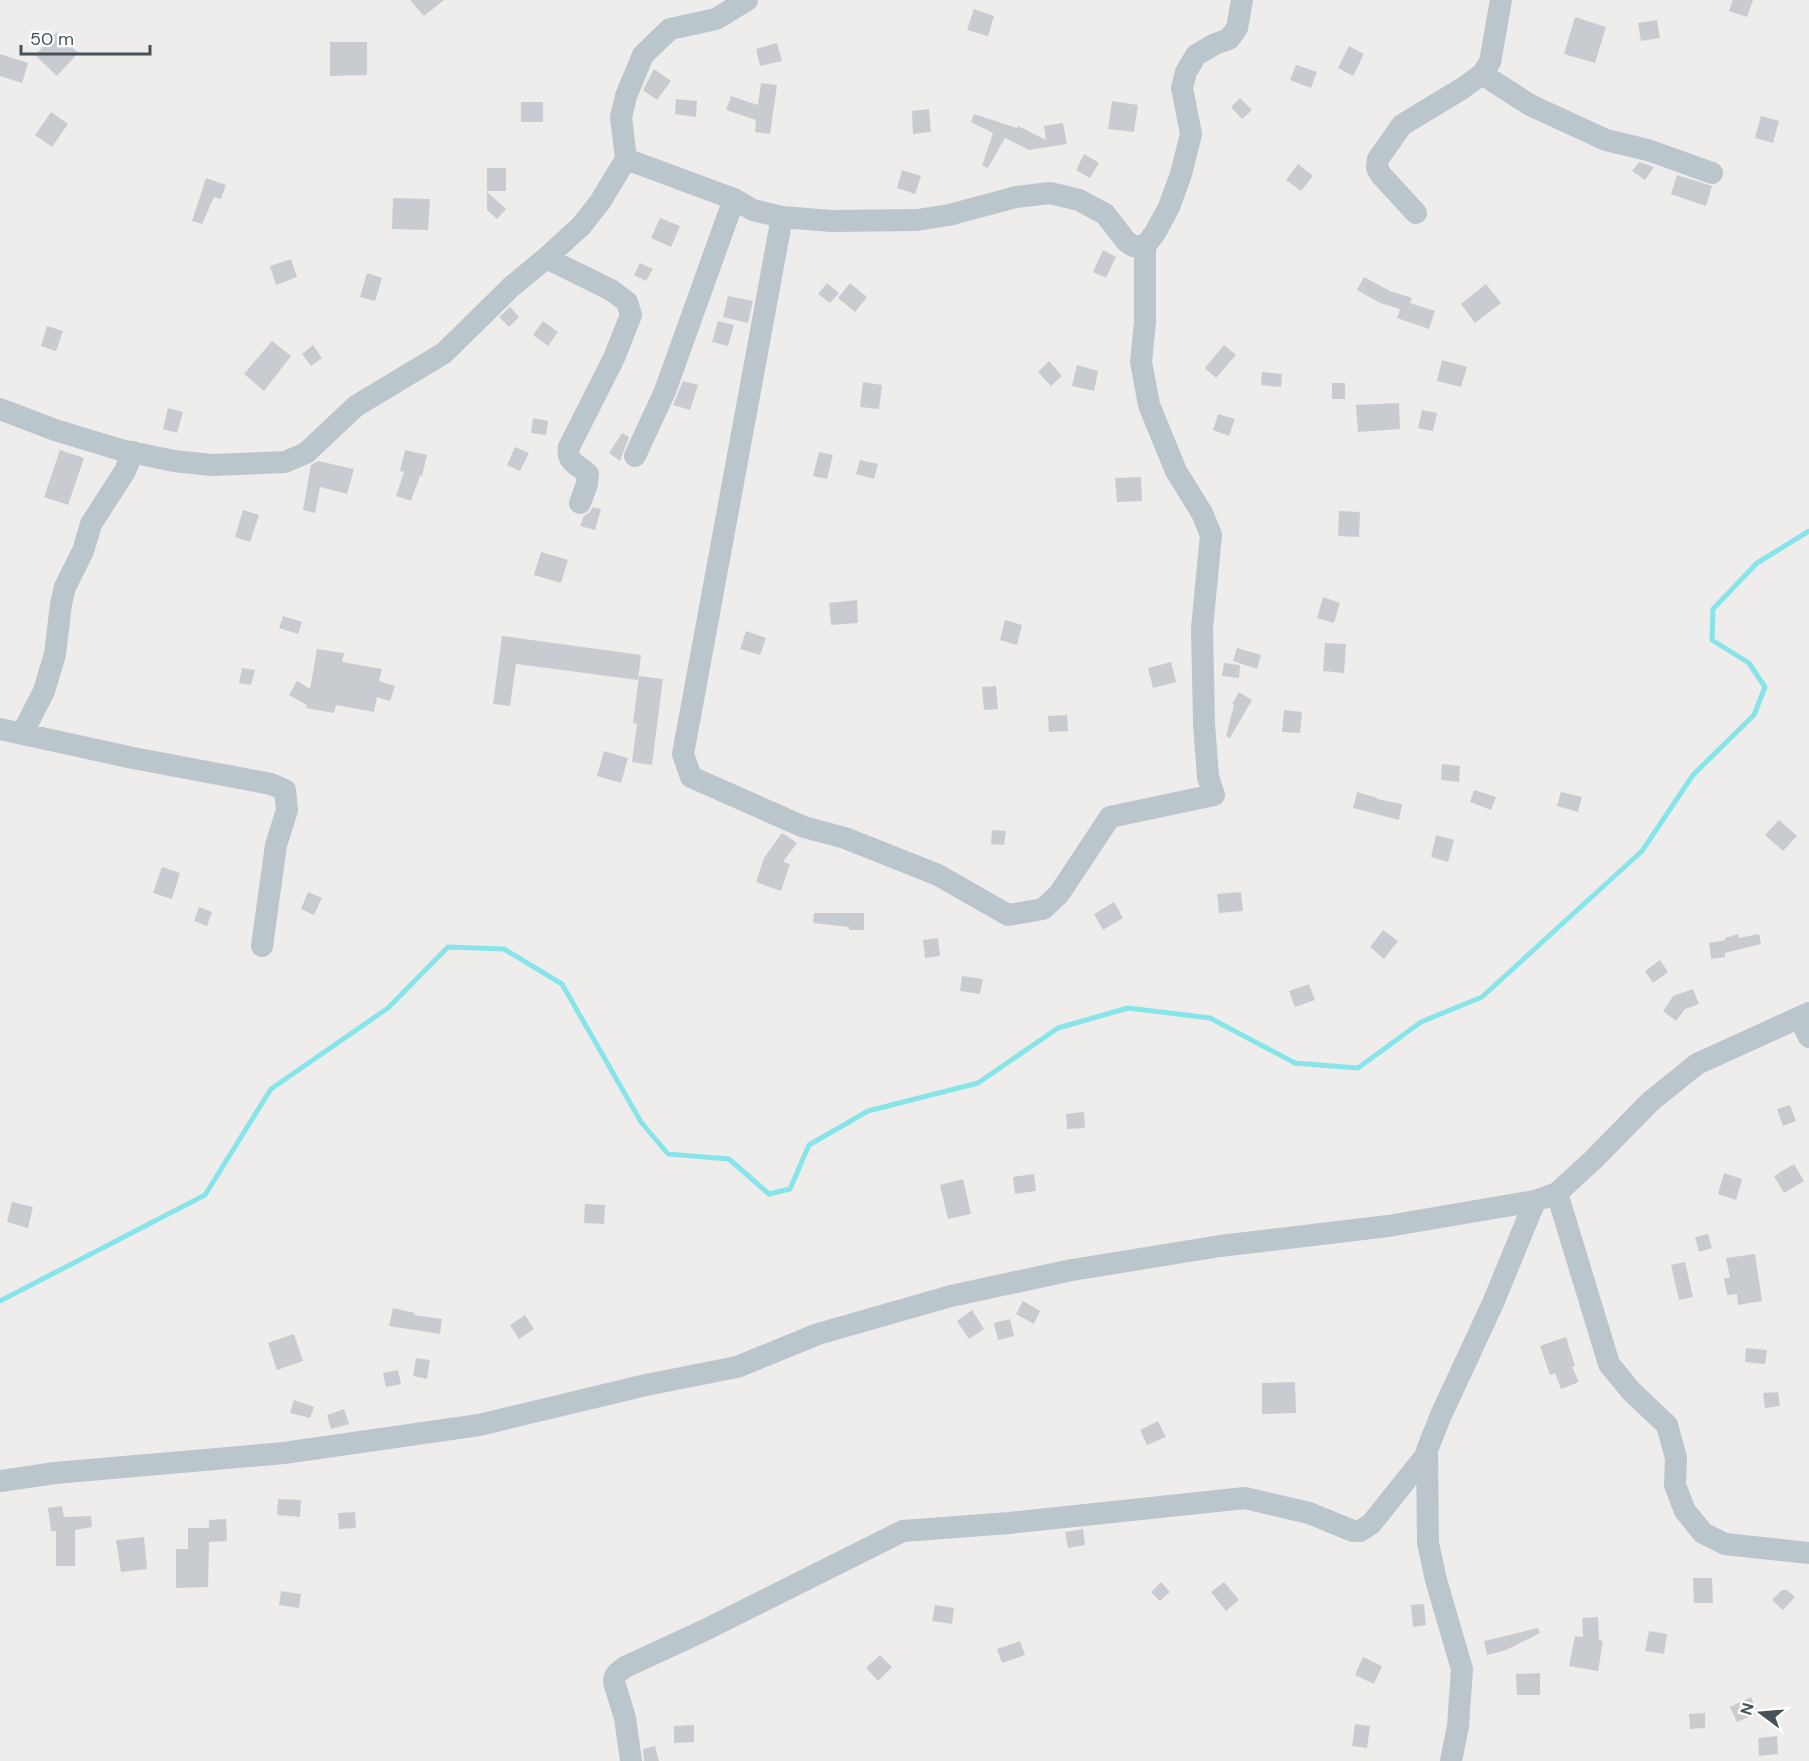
<svg xmlns="http://www.w3.org/2000/svg" width="1809" height="1761" font-family="'DM Sans',sans-serif">
  <style>
    .lines { fill: none; stroke-linecap: round; stroke-linejoin: round }
    .stream { stroke: #87e5e9; stroke-width: 5 }
    .building { fill: #c8ccd1 }
    .minor { stroke: #bac6cb; stroke-width: 22 }
  </style>
  <rect width="100%" height="100%" fill="#efecec"/>
  <g class="lines">
    <path class="stream" d="M0,1301L205,1195L271,1089L388,1008L448,947L504,949L562,984L641,1122L668,1154L729,1159L769,1194L790,1189L809,1145L868,1111L978,1083L1058,1028L1128,1008L1210,1018L1295,1063L1358,1068L1421,1022L1482,997L1642,851L1693,775L1754,715L1765,687L1749,663L1712,640L1713,609L1757,563L1809,531"/>
  </g>
  <path class="building" d="M410,0H444L424,16Z
    M1733,0H1753L1747,17L1729,11Z
    M974,9L994,16L988,36L967,30Z
    M1575,17L1606,27L1595,63L1564,54Z
    M1657,20L1660,38L1641,41L1638,23Z
    M57,32L78,53L57,76L35,55Z
    M330,42H367V75L330,76Z
    M777,43L782,61L760,66L756,49Z
    M1349,46L1364,54L1353,76L1338,68Z
    M0,54L28,63L22,83L0,76Z
    M1296,65L1317,72L1311,88L1290,80Z
    M654,69L671,81L657,100L643,90Z
    M761,83L777,85L770,134L755,132L756,120L726,110L731,96L758,105Z
    M1240,98L1252,110L1242,119L1231,107Z
    M676,99L697,101L696,117L675,114Z
    M1112,101L1138,105L1134,132L1108,129Z
    M521,102H543V122H521Z
    M929,109L931,132L913,134L912,111Z
    M51,112L68,124L52,147L35,135Z
    M974,114L1017,128L1018,126L1046,140L1044,126L1063,123L1067,144L1029,150L1005,138L988,168L982,166L993,133L971,122Z
    M1761,116L1779,121L1773,143L1755,138Z
    M1084,154L1099,163L1090,178L1076,170Z
    M1639,162L1654,167L1645,180L1632,171Z
    M1298,164L1313,176L1301,191L1286,180Z
    M487,168H506V191H487Z
    M902,170L921,176L915,194L897,188Z
    M1677,175L1712,186L1706,206L1671,194Z
    M206,178L226,185L221,199L214,197L202,224L192,221Z
    M487,192L506,209L497,219L487,210Z
    M393,198L430,199L428,230L392,229Z
    M660,218L680,226L671,247L651,238Z
    M1103,250L1116,257L1106,278L1093,272Z
    M291,259L297,277L276,285L270,266Z
    M640,263L653,269L646,281L634,275Z
    M367,273L382,278L375,301L360,297Z
    M1364,277L1390,291L1412,298L1410,303L1435,311L1429,329L1397,318L1400,309L1380,303L1357,290Z
    M827,283L839,293L830,303L818,294Z
    M850,283L867,297L855,312L838,298Z
    M1486,284L1501,303L1475,323L1461,304Z
    M728,296L753,301L748,323L723,317Z
    M510,307L519,317L509,327L499,317Z
    M543,321L558,332L548,346L533,335Z
    M718,321L734,325L728,346L712,342Z
    M47,326L63,331L56,351L41,346Z
    M272,341L291,356L264,391L244,374Z
    M313,345L322,358L311,366L302,354Z
    M1224,345L1236,355L1216,378L1205,368Z
    M1442,360L1467,367L1461,387L1437,381Z
    M1049,361L1062,376L1051,386L1038,372Z
    M1077,365L1098,371L1094,391L1072,386Z
    M1262,372L1282,374L1281,387L1261,385Z
    M683,381L698,385L690,410L673,405Z
    M863,382L882,385L879,409L860,407Z
    M1332,383H1345V399H1332Z
    M1399,403L1400,429L1358,432L1356,405Z
    M168,408L183,412L177,433L163,429Z
    M1422,410L1437,413L1433,431L1418,428Z
    M1218,414L1235,419L1229,436L1213,430Z
    M533,418L548,421L546,435L531,433Z
    M622,433L629,437L620,461L609,453Z
    M515,447L529,453L520,471L507,465Z
    M60,450L84,458L68,505L44,497Z
    M405,450L427,455L422,476H420L411,501L396,496L404,472L400,471Z
    M819,452L833,455L827,479L813,476Z
    M860,460L878,464L874,479L856,474Z
    M318,461L354,469L347,494L320,487L315,513L303,510L311,465Z
    M1141,477L1142,501L1117,502L1115,478Z
    M593,507L601,509L595,530L580,526L584,516L589,513Z
    M243,510L259,515L250,542L235,537Z
    M1339,511L1360,512L1359,537L1338,536Z
    M541,552L568,560L561,583L534,575Z
    M1323,597L1340,603L1334,623L1317,618Z
    M857,600L858,623L831,625L829,603Z
    M283,616L302,622L298,634L279,628Z
    M1005,620L1022,625L1017,645L1000,640Z
    M746,631L766,638L760,655L740,649Z
    M502,636L641,655L638,680L516,664L510,706L493,704Z
    M1325,643L1346,644L1344,673L1323,671Z
    M1237,648L1261,655L1257,669L1233,661Z
    M317,649L344,653L342,662L382,669L379,681L395,686L390,701L377,697L374,712L336,705L334,713L306,708L307,705L289,695L297,681L310,689Z
    M1171,662L1176,682L1153,688L1148,668Z
    M1224,663L1240,665L1239,678L1222,676Z
    M242,668L255,670L251,685L239,683Z
    M639,676L663,679L652,765L632,762L637,724L633,723Z
    M996,686L998,709L984,710L982,687Z
    M1239,692L1252,700L1230,738L1226,736L1234,705L1232,704Z
    M1284,710L1302,712L1300,733L1282,732Z
    M1067,715L1068,731L1049,732L1048,716Z
    M604,751L628,758L621,783L597,776Z
    M1442,764L1460,766L1459,782L1441,780Z
    M1474,790L1496,797L1491,810L1470,802Z
    M1357,792L1377,798V799L1402,804L1399,820L1353,808Z
    M1561,792L1582,797L1578,812L1557,806Z
    M1779,820L1797,836L1783,851L1765,835Z
    M992,830L1006,831L1004,845L991,844Z
    M782,833L797,843L783,862L790,864L781,891L756,882L764,858Z
    M1436,835L1454,840L1448,862L1431,857Z
    M162,867L180,873L172,899L153,893Z
    M308,892L322,898L314,915L301,909Z
    M1241,892L1243,911L1219,913L1217,894Z
    M1114,902L1123,918L1103,930L1094,914Z
    M199,907L212,912L207,926L194,921Z
    M814,913H864V930H849V927L813,923Z
    M1383,930L1398,941L1384,959L1370,947Z
    M1738,934L1739,938L1759,934L1761,944L1725,953V957L1711,959L1709,943L1726,940L1725,938Z
    M938,938L940,956L925,958L923,940Z
    M1660,960L1668,972L1653,983L1645,971Z
    M962,976L983,979L980,994L960,991Z
    M1309,984L1315,1000L1295,1007L1289,991Z
    M1693,989L1699,1004L1685,1009L1676,1021L1663,1011L1673,996Z
    M1790,1105L1796,1121L1783,1126L1777,1109Z
    M1084,1112L1085,1128L1067,1129L1066,1114Z
    M1794,1164L1804,1181L1784,1193L1774,1176Z
    M1724,1173L1742,1179L1736,1200L1718,1194Z
    M1034,1174L1036,1191L1015,1194L1013,1177Z
    M963,1179L971,1214L948,1219L940,1185Z
    M12,1202L33,1207L28,1228L7,1222Z
    M585,1204L605,1205L604,1224L584,1223Z
    M1708,1234L1712,1248L1699,1252L1695,1237Z
    M1755,1254L1762,1301L1738,1305L1737,1294L1727,1295L1724,1278H1730L1726,1258Z
    M1685,1262L1693,1297L1679,1300L1671,1265Z
    M1023,1301L1040,1311L1034,1324L1016,1314Z
    M393,1308L415,1313L414,1315L442,1319L440,1334L389,1326Z
    M972,1310L984,1329L969,1339L957,1321Z
    M525,1315L534,1329L519,1339L510,1325Z
    M1010,1319L1014,1336L998,1340L994,1323Z
    M294,1334L303,1361L277,1370L268,1343Z
    M1566,1337L1575,1366L1572,1367L1579,1382L1561,1389L1555,1373L1550,1375L1540,1346Z
    M1746,1348L1767,1350L1765,1364L1745,1362Z
    M416,1358L430,1360L427,1379L413,1376Z
    M398,1370L401,1384L386,1387L383,1373Z
    M1295,1382L1296,1413L1262,1414V1383Z
    M1778,1392L1780,1406L1765,1408L1763,1393Z
    M294,1400L314,1407L310,1418L290,1413Z
    M344,1409L349,1424L331,1429L327,1415Z
    M1158,1421L1166,1437L1147,1445L1140,1430Z
    M278,1499L301,1500L300,1517L277,1515Z
    M62,1506L64,1517L91,1516L92,1527L75,1530V1566H56V1531H51L48,1508Z
    M355,1512L356,1528L339,1529L338,1513Z
    M226,1519L227,1541L209,1542L208,1587L176,1588V1549H188V1528H209V1520Z
    M1083,1529L1085,1545L1068,1548L1065,1532Z
    M144,1537L147,1569L121,1572L116,1540Z
    M1693,1578H1712L1713,1603H1694Z
    M1161,1582L1170,1592L1160,1601L1151,1592Z
    M1224,1582L1239,1600L1226,1611L1211,1592Z
    M1782,1590H1787L1795,1597L1783,1610L1772,1600Z
    M281,1591L301,1594L299,1608L279,1605Z
    M1424,1604L1426,1625L1413,1627L1411,1605Z
    M935,1605L954,1608L952,1624L932,1621Z
    M1598,1617L1599,1640L1603,1641L1598,1671L1569,1666L1575,1636L1583,1637L1582,1618Z
    M1538,1628L1540,1633L1506,1650L1487,1655L1484,1641Z
    M1649,1631L1667,1634L1664,1654L1645,1651Z
    M1020,1641L1025,1655L1002,1663L997,1649Z
    M880,1655L892,1667L878,1681L866,1668Z
    M1363,1657L1382,1666L1374,1684L1355,1675Z
    M1540,1673V1695H1517L1516,1674Z
    M1751,1697L1758,1713L1737,1722L1730,1707Z
    M1705,1713V1728L1690,1729L1689,1714Z
    M1355,1724L1370,1726L1367,1748L1352,1746Z
    M694,1725V1742L674,1743V1726Z
    M1777,1736L1778,1754L1759,1756L1758,1738Z
    M655,1746L659,1761H644L643,1749Z"/>
  <g class="lines">
    <path class="minor" d="M1482,74L1530,105L1606,140L1648,150L1712,173
      M626,159L734,199L753,210L782,217L832,221L917,220L949,215L1016,197L1050,193L1079,200L1105,214L1126,241L1133,246H1145
      M1416,213L1381,175L1377,168L1378,159L1402,125L1463,88L1482,74L1490,62L1501,0
      M782,217L683,754L691,777L804,827L845,838L938,875L1008,915L1043,909L1059,894L1110,817L1214,795L1208,777L1204,723L1202,628L1211,535L1202,513L1176,471L1149,405L1141,362L1145,322V246L1155,233L1169,207L1181,174L1191,134L1182,88L1186,72L1196,55L1215,44L1229,39L1237,28L1242,0
      M546,258L611,290L627,302L631,315L614,358L569,447C566,463 578,464 588,474L587,484L580,503
      M0,409L55,430L121,450L174,461L212,465L285,462L306,453L356,406L444,353L511,287L546,258L581,226L600,202L626,159L621,117L626,96L643,55L670,29L716,19L747,0
      M635,456L665,391L734,199
      M0,729L133,758L271,784L285,790L287,810L276,845L262,946
      M22,734L44,691L55,654L61,604L65,587L83,551L91,524L125,471L133,452
      M1799,1018L1809,1037
      M1557,1193L1609,1364L1631,1391L1667,1425L1676,1458L1675,1485L1685,1511L1703,1533L1725,1544L1809,1553
      M0,1481L55,1473L284,1453L479,1425L646,1385L737,1367L818,1334L951,1296L1072,1270L1220,1246L1388,1226L1535,1201L1557,1193L1593,1160L1651,1101L1697,1064L1809,1013
      M631,1761L625,1718L614,1682C614,1674 619,1672 625,1667L703,1631L903,1531L1009,1523L1245,1498L1309,1513L1353,1531H1360L1371,1524L1427,1454
      M1451,1761L1458,1726L1462,1669L1436,1580L1428,1543L1427,1450L1441,1415L1493,1303L1535,1201"/>
  </g>
  <g transform="translate(1761 1713) rotate(286)" stroke="#ffffff" stroke-width="4.5" paint-order="stroke">
  <path d="M0-4.5L10 22L0 15L-10 22Z" fill="#455259"/>
  <text y="-9" font-size="16" font-weight="bold" text-anchor="middle" fill="#455259">N</text>
  </g>
  <path d="M21 45v9h129v-9" fill="none" stroke="#455259" stroke-width="3"/>
  <text x="30" y="45" font-size="18" fill="#455259" stroke="#ffffff" stroke-width="4.5" paint-order="stroke">50 m</text>
</svg>
